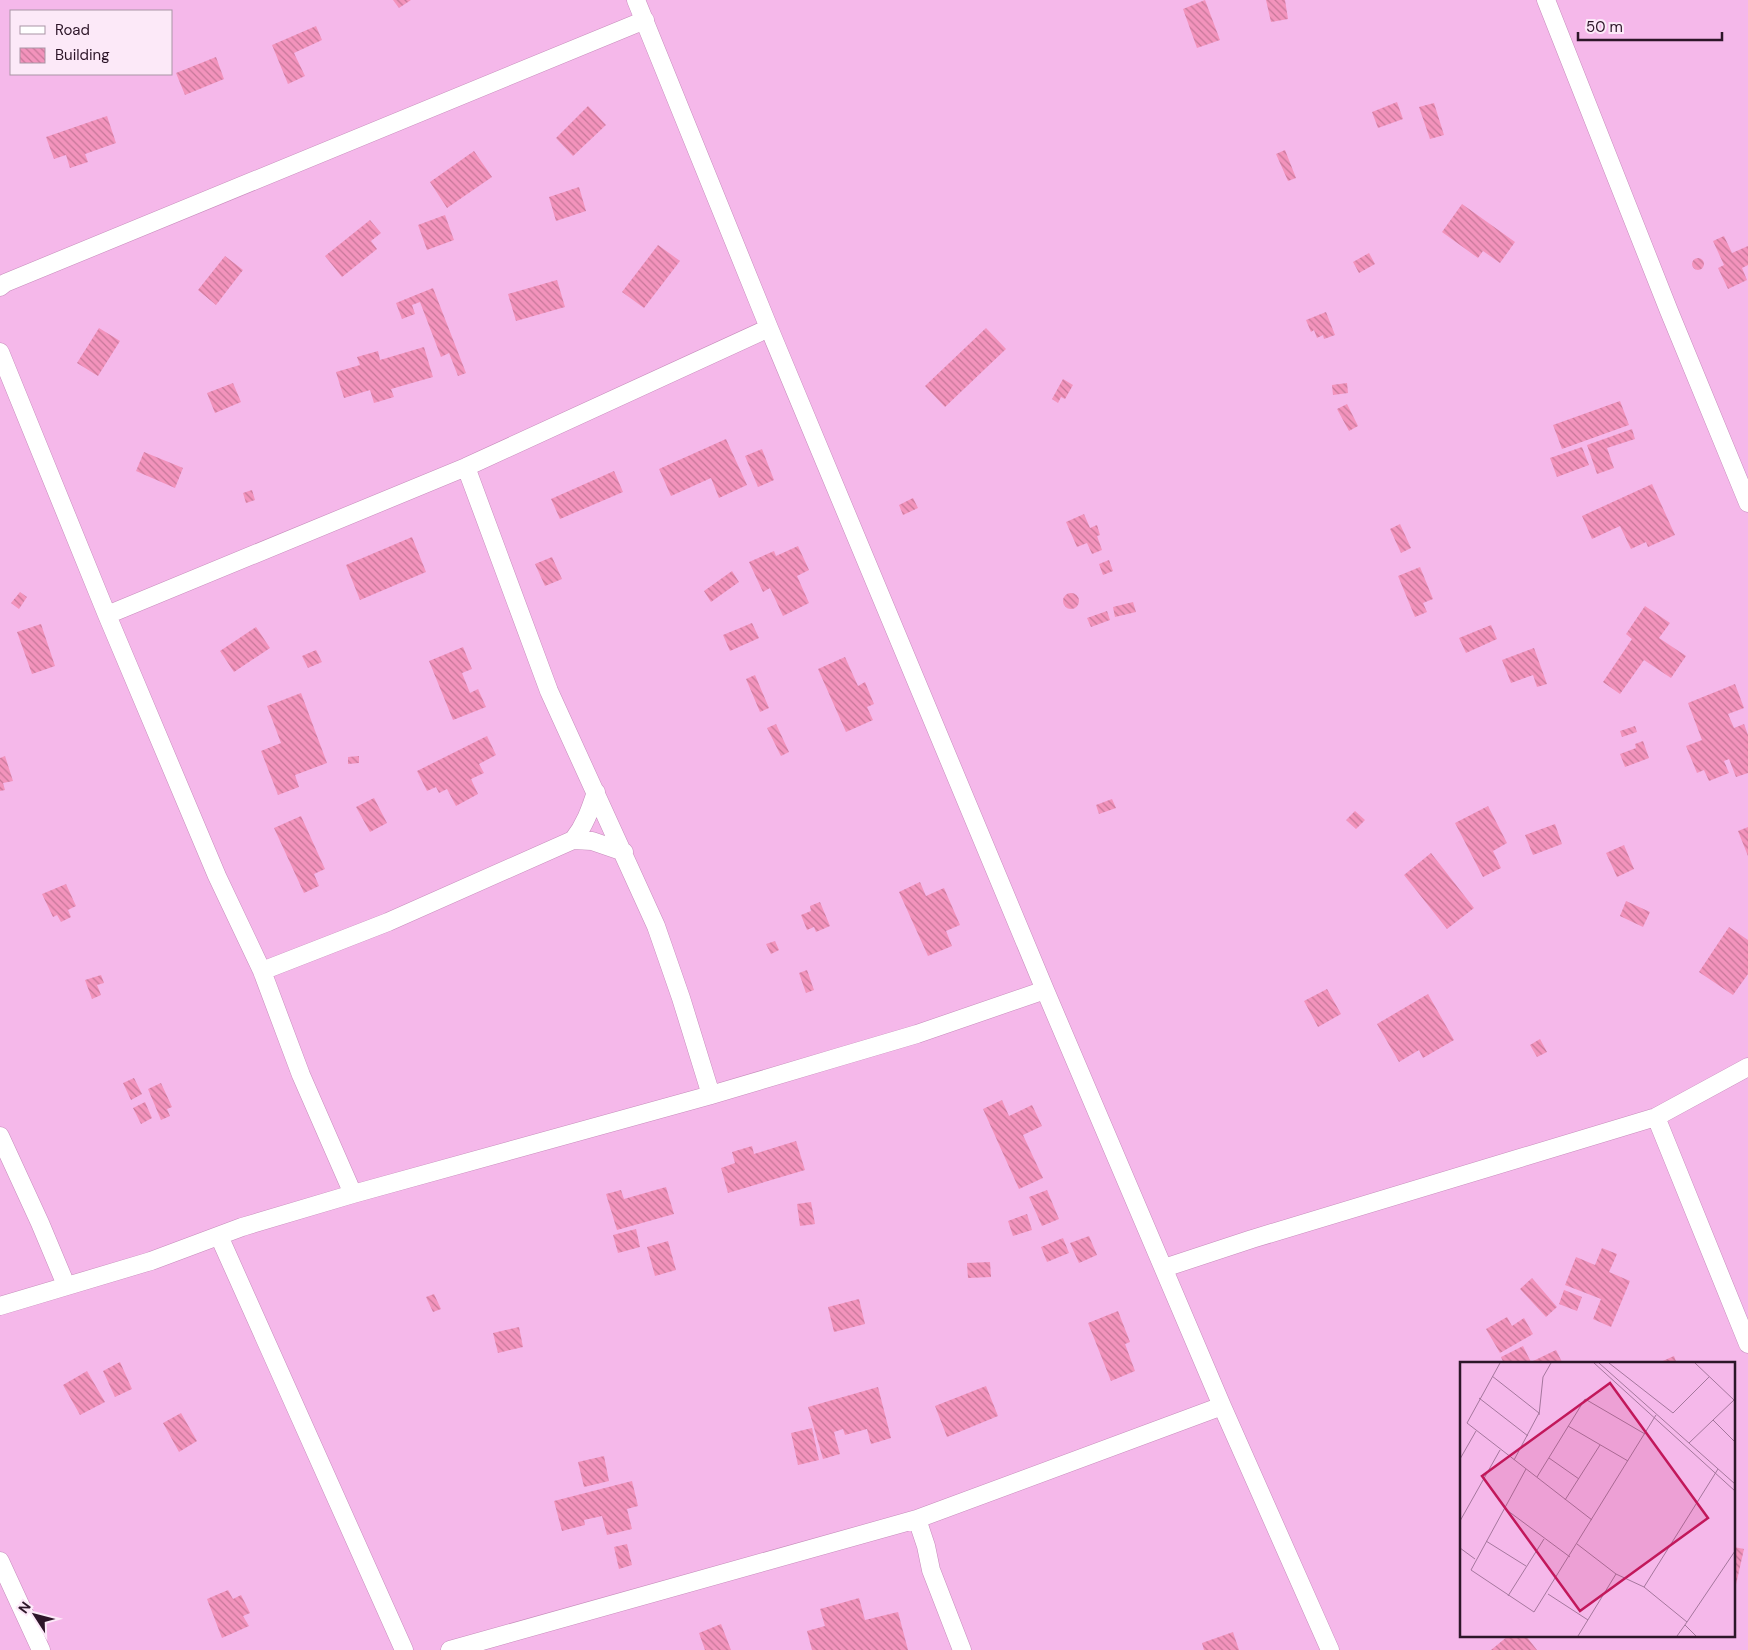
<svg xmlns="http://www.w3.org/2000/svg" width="1748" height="1650" font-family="'DM Sans',sans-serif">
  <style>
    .building { fill: url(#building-back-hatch) }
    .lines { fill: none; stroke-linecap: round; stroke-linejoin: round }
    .street-casing { stroke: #c68bbb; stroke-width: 19 }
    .street { stroke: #fff; stroke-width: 18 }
    .inset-road { fill: none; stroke: #a5779d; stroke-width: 1 }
    .view { fill: #c2185b; fill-opacity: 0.15; stroke: #c2185b; stroke-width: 2.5 }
    .inset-edge { fill: none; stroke: #2d1629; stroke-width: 2.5 }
  </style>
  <defs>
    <pattern id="building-back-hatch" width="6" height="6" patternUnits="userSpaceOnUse" patternTransform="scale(1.25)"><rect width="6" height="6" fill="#f393bc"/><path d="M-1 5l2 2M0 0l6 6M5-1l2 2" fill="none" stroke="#c57799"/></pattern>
  </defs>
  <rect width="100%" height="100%" fill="#f5b8ea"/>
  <path class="building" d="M393,0H411L399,8Z
    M1205,0L1220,40L1197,48L1183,9Z
    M1266,0H1285L1288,19L1271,22Z
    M316,26L322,40L294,53L305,76L288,84L272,45Z
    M216,57L224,79L185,95L176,73Z
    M1397,102L1403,119L1378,128L1372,112Z
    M1434,103L1444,135L1430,139L1419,107Z
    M588,106L606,125L573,156L556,138Z
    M107,116L116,143L85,154L88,162L70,168L66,155L54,159L46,137Z
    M1285,150L1296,178L1288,181L1276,154Z
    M474,151L492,177L447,208L430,182Z
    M579,187L586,211L556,221L549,197Z
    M1462,204L1515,242L1500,263L1483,251L1478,258L1442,232Z
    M445,215L454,240L427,250L418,225Z
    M370,220L381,233L371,241L377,249L342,277L325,256Z
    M1724,236L1732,253L1748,246V265L1742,268L1747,280L1728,289L1718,268L1724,265L1713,241Z
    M658,245L680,261L644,308L622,292Z
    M1369,253L1375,264L1359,273L1353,262Z
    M225,256L243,270L216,305L198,290Z
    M1692 264a6 6 0 1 1 12 0a6 6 0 1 1-12 0Z
    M557,280L565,307L516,321L508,294Z
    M433,288L466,373L458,376L449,353L441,357L420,302L412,305L415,314L402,319L396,303Z
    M1326,312L1335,335L1324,339L1323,335L1317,338L1314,330L1311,332L1306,320Z
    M99,328L120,341L98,376L77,363Z
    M986,328L1006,349L945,407L925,386Z
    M424,347L433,377L391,389L394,397L374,403L370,390L344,398L336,372L360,365L357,357L378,351L380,360Z
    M1063,379L1073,385L1065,399L1061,397L1058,403L1052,399Z
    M233,383L241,402L215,413L207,393Z
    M1347,383L1348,393L1333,395L1332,385Z
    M1620,401L1629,425L1562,449L1553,425Z
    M1347,404L1358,426L1349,431L1337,409Z
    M1632,429L1635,439L1607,448L1614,468L1597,474L1587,445Z
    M726,439L747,485L719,498L711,478L671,496L659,469Z
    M1582,447L1589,465L1557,477L1550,458Z
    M762,449L774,480L758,487L745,456Z
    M144,452L183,468L175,488L136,471Z
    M614,471L623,492L560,519L551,499Z
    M1652,484L1675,535L1648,547L1646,542L1631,549L1620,526L1592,539L1582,516Z
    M252,490L255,500L246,503L243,493Z
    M913,498L918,508L903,515L899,505Z
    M1084,514L1090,528L1097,525L1100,535L1097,536L1102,550L1092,554L1087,543L1077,547L1066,522Z
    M1400,524L1411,548L1401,553L1390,529Z
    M412,537L426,572L360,600L346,565Z
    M798,546L809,570L797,576L809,603L783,616L770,588L763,592L749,562L774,551L776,556Z
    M552,557L562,579L545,586L535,564Z
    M1109,560L1113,571L1103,575L1099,564Z
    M1420,567L1433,599L1423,603L1427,612L1415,617L1398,576Z
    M732,571L739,582L711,602L704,591Z
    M20,592L27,597L19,609L11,603Z
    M1063 601a8 8 0 1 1 16 0a8 8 0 1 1-16 0Z
    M1133,602L1136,612L1115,617L1113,607Z
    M1645,606L1670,623L1659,638L1686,656L1671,678L1644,660L1620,694L1603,682L1632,639L1626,634Z
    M1107,611L1110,620L1091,627L1087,618Z
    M752,623L759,638L730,651L723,635Z
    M41,624L55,666L32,674L17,632Z
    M1491,625L1497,639L1466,653L1459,638Z
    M256,627L270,648L234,672L220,651Z
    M463,647L472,669L462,673L470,693L478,689L486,707L453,720L429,661Z
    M1534,648L1547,684L1537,687L1533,675L1511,683L1502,660Z
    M316,650L322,662L308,668L302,656Z
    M845,657L858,686L865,682L874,704L867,707L873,720L846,732L818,669Z
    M755,675L769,708L760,712L746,679Z
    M1735,684L1744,708L1728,714L1734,728L1744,724L1748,735V773L1736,777L1729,759L1724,761L1729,773L1709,781L1704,770L1697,773L1686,746L1702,740L1688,703Z
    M301,693L327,763L295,775L299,787L278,795L261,751L281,743L267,706Z
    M776,724L789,752L781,756L767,728Z
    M1635,726L1637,732L1622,737L1620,731Z
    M487,736L496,755L479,764L484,773L471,779L478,794L456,806L447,789L439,793L436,787L427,791L417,771Z
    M1643,741L1649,758L1625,767L1620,754L1636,748L1635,744Z
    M5,756L13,781L3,783L5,790L0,791V758Z
    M359,756V763L348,764V757Z
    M374,798L387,823L370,832L356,807Z
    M1112,799L1116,808L1099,814L1096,805Z
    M1488,806L1507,843L1493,851L1501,868L1483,877L1455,823Z
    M1355,811L1365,820L1356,829L1346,820Z
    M301,816L325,869L314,874L319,886L304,893L274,828Z
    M1555,824L1562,844L1533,855L1525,835Z
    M1748,827V856L1738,831Z
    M1624,845L1634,869L1617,877L1606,853Z
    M1431,853L1474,908L1447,929L1404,875Z
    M920,882L926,896L944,888L960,925L946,931L952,946L928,956L899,892Z
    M66,884L76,906L68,910L71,917L61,922L57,915L53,917L42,894Z
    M1626,901L1650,912L1643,927L1620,916Z
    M820,902L830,926L816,932L814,927L807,930L801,915L811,911L810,906Z
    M1729,927L1748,940V974L1733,995L1699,972Z
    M775,941L779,950L771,954L766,944Z
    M807,970L814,990L806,993L799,973Z
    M101,975L104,983L97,985L101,995L92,999L85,980Z
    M1327,989L1341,1014L1318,1027L1304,1001Z
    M1428,994L1454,1040L1423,1058L1419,1050L1399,1062L1377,1024Z
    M1540,1039L1547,1052L1537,1057L1530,1045Z
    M134,1078L142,1094L131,1100L123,1083Z
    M161,1083L172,1107L167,1109L170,1116L161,1120L148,1089Z
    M1002,1100L1009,1116L1032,1105L1042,1126L1023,1135L1043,1178L1019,1189L983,1109Z
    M145,1102L152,1118L141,1124L133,1108Z
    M796,1141L805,1170L728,1193L721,1168L735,1163L732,1152L752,1146L754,1154Z
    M666,1187L674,1214L617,1230L606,1194L621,1190L624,1199Z
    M1047,1190L1059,1219L1042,1226L1029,1197Z
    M811,1202L815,1224L800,1226L797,1204Z
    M1027,1214L1032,1230L1013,1236L1008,1221Z
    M636,1229L640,1247L618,1253L613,1235Z
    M1089,1236L1097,1255L1079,1263L1070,1243Z
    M1063,1238L1069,1253L1047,1262L1041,1247Z
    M668,1241L676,1270L655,1276L647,1247Z
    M1602,1248L1617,1254L1609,1272L1630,1281L1611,1327L1593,1319L1601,1299L1565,1285L1576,1257L1595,1265Z
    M990,1262L991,1277L968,1278L967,1263Z
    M1532,1278L1557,1307L1546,1317L1520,1289Z
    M1564,1290L1582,1297L1577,1311L1559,1304Z
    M434,1294L441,1309L433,1312L426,1297Z
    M859,1299L865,1324L834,1332L828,1307Z
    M1118,1311L1130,1342L1125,1344L1135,1371L1111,1381L1088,1323Z
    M1507,1317L1512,1326L1524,1318L1533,1334L1500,1353L1486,1329Z
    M519,1327L523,1347L498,1353L493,1333Z
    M1523,1346L1531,1362L1556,1350L1563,1364H1504L1501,1357Z
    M1674,1356L1677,1364H1656Z
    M120,1362L132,1389L115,1397L103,1371Z
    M87,1371L105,1402L80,1415L63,1385Z
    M986,1386L998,1416L947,1437L935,1406Z
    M878,1387L891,1438L871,1444L867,1429L845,1435L843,1429L834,1432L840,1454L823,1459L808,1407Z
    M181,1413L197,1441L179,1452L163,1423Z
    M812,1428L819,1460L798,1465L791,1433Z
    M604,1456L609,1481L584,1487L578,1462Z
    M632,1481L638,1506L627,1509L632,1529L607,1535L602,1516L584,1520L585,1525L562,1531L554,1501Z
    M627,1544L632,1565L619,1569L614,1547Z
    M1734,1547L1744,1549L1735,1589H1734Z
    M228,1590L233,1599L241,1595L250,1613L243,1616L249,1626L222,1638L207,1599Z
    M859,1598L865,1620L898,1612L908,1650H812L807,1631L825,1626L820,1609Z
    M721,1624L731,1650H705L699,1633Z
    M1233,1632L1239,1650H1204L1202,1643Z
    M1508,1636H1526L1537,1650H1491Z"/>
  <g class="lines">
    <g class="street-casing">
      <path id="street" d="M636,0L769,328L1045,990L1222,1406L1330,1650
        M1546,0L1669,311L1748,503
        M0,287L5,283L645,20
        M0,352L107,615L217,876L262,971L301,1075L353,1194
        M466,467L549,691L656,926L681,998L711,1095
        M107,615L466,467L769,328
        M573,840L592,841L624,852
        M262,971L388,922L573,840C585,825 590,810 596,792
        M1656,1117L1748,1344
        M0,1136L40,1223L66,1285
        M219,1236L404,1650
        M1164,1268L1252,1239L1656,1117L1748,1067
        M0,1306L151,1261L242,1227L353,1194L711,1095L839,1057L917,1034L1045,990
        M917,1519L926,1546L931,1570L962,1650
        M0,1561L41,1650
        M450,1650L917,1519L1222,1406"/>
    </g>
    <use href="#street" class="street"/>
  </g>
  <g transform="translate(1460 1362)">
    <rect width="275" height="275" fill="#f5b8ea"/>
    <path class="inset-road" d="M40,1L7,61L132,158M134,1L275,129M139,1L275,122M149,1L213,51L249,15M235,1L274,38M32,14L79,51L54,98M19,36L68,74M79,53L83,15L91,1M253,58L275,80M108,64L168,99M229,81L275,37M89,96L119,117M0,97L16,69M66,107L11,208L74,250L196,53M77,115L125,37L185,72M105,138L140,83M44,146L110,195M0,159L40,88M26,179L66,204M117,182L156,212L184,225L258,107M0,186L15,197M184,225L227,260L275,189M88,232L128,258M48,234L84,177M225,263L236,274M118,274L156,212M217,274L227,260"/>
    <path class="view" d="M150,21L248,156L120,249L22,114Z"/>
    <rect width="275" height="275" class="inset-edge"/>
  </g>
  <rect x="10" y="10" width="162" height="65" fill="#fce9f8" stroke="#a995a5"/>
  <rect x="20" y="26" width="25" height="8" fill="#ffffff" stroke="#a995a5"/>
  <text x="55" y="35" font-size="15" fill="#2d1629">Road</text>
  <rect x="20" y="48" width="25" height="15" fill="url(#building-back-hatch)" stroke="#a995a5"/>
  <text x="55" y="60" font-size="15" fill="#2d1629">Building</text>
  <g transform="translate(35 1615) rotate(306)" stroke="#fce9f8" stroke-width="4" paint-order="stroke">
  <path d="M0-4L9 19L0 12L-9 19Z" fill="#2d1629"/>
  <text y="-8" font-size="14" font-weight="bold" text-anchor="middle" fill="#2d1629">N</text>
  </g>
  <path d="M1578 32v8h144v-8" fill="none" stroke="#2d1629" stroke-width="2.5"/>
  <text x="1586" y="32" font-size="15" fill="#2d1629" stroke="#fce9f8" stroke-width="4" paint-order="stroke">50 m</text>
</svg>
